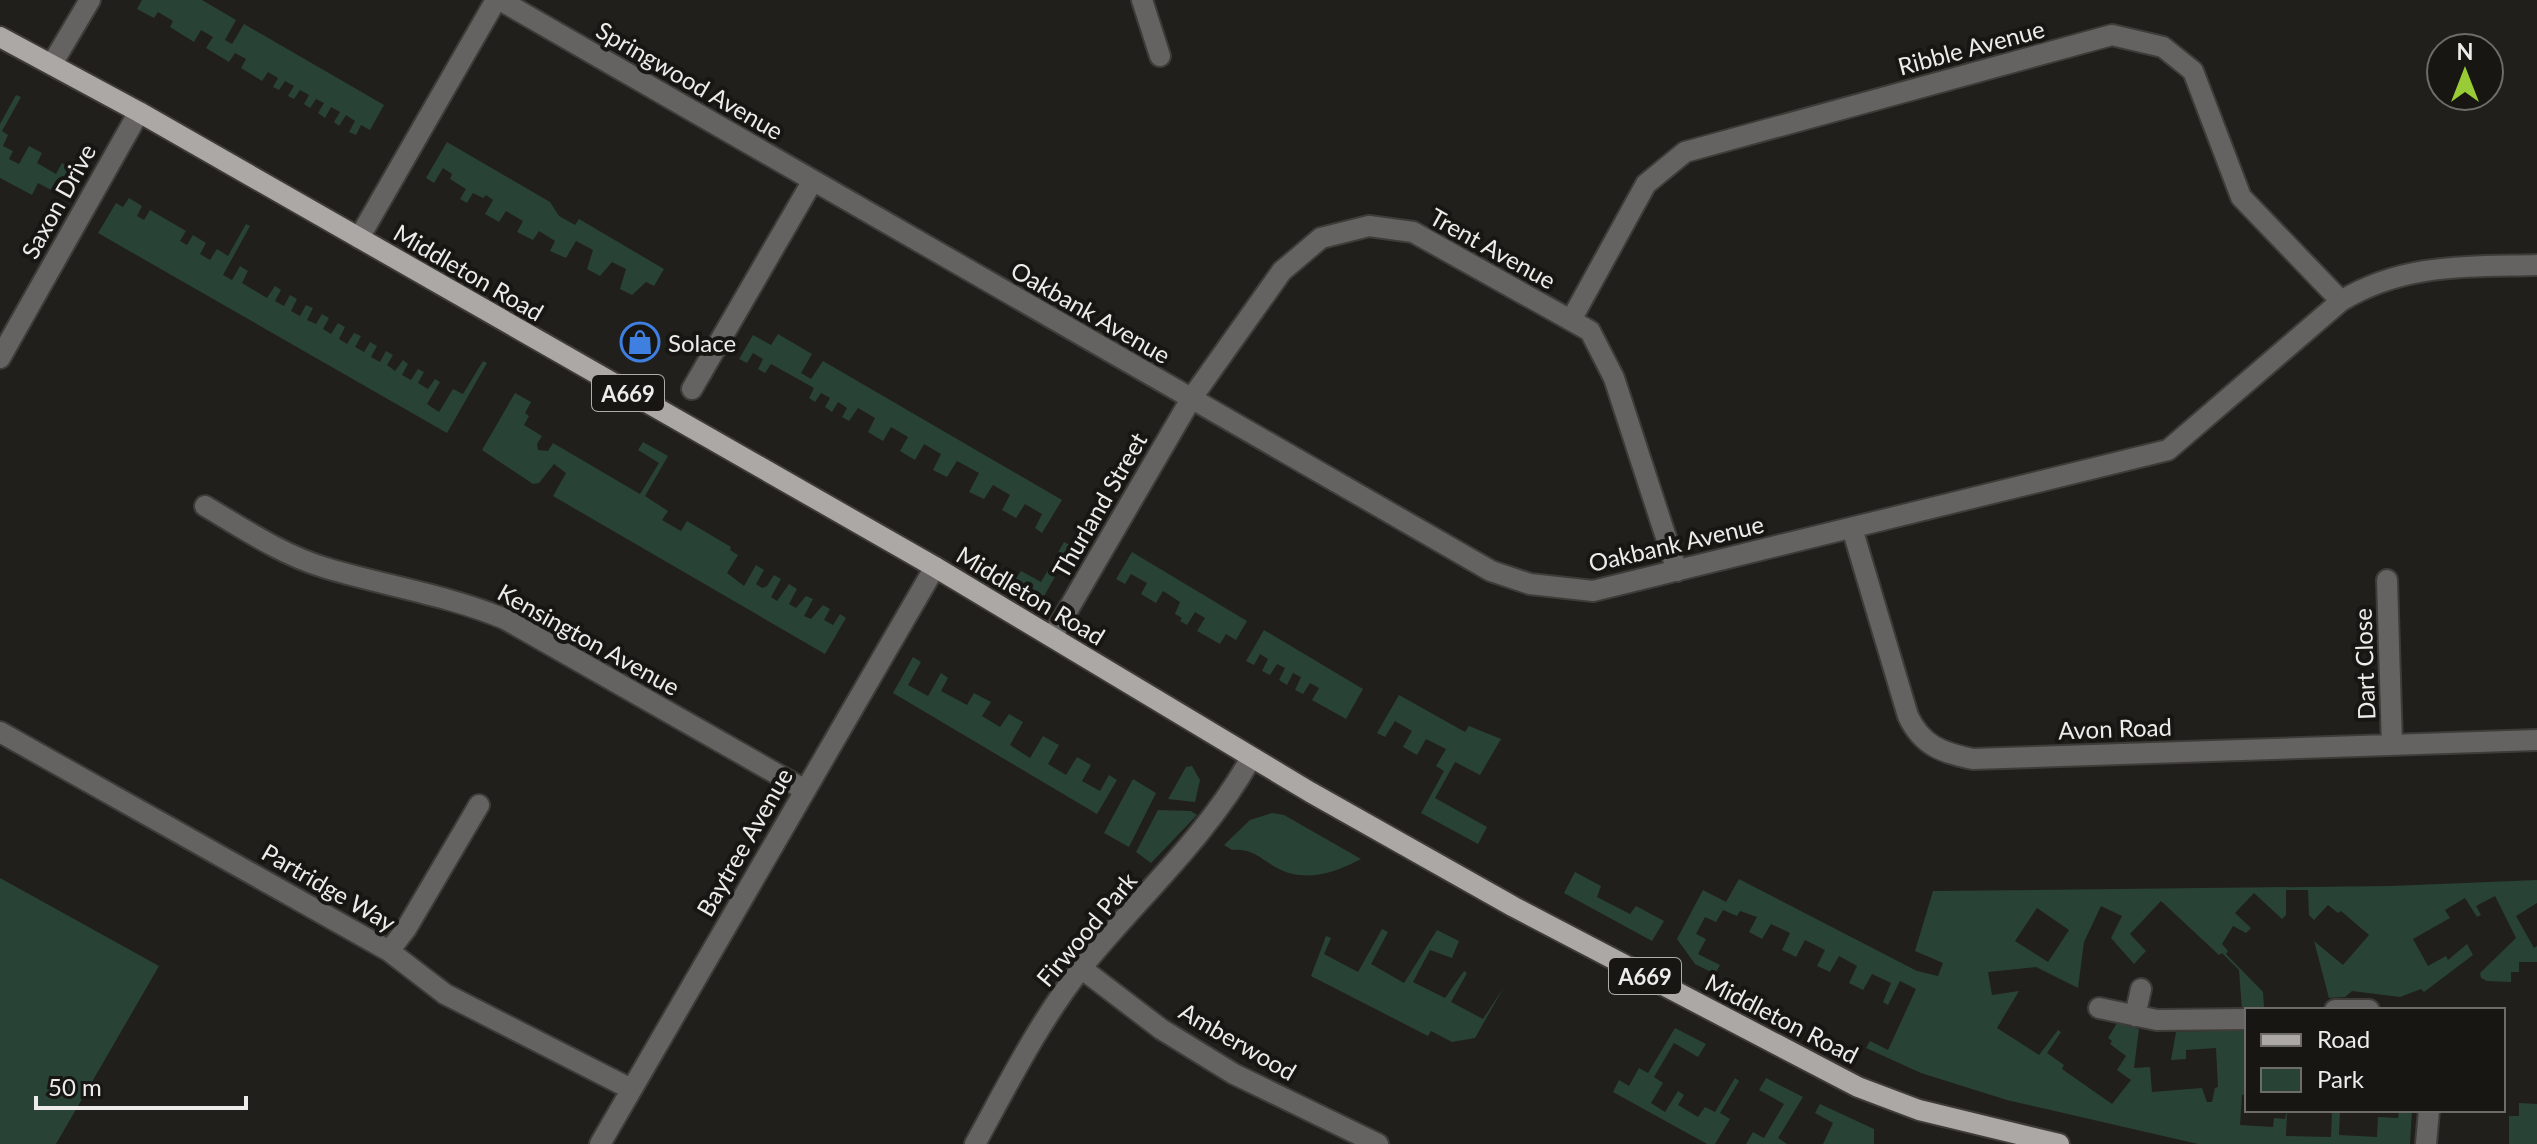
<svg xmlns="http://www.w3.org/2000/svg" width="2537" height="1144" font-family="Lato,sans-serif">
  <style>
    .green { fill: #294236; fill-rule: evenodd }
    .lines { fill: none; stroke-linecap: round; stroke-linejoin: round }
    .minor-casing { stroke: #3e3c38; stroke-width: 24 }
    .primary-casing { stroke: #3e3c38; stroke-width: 24 }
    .minor { stroke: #656362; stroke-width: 20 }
    .primary { stroke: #aca8a5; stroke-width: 20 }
    .labels { text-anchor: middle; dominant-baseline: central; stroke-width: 8; stroke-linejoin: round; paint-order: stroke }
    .shield { fill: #171612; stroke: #adaca9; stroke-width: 2 }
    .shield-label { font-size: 22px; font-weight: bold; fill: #edecea }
    .street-label { font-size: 24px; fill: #edecea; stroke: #171612 }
    .poi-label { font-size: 24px; fill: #edecea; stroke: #171612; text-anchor: start }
  </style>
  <rect width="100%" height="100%" fill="#211f1b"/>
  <path class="green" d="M142,0H202L236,20L225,40L232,44L244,24L384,105L370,130L361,125L356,135L349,132L355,121L346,115L339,126L334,122L340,112L331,107L325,118L318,113L324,103L316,99L310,108L304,104L309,95L300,90L294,99L288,96L294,86L285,81L279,90L273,87L278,78L268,72L262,81L241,68L246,59L235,53L229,62L206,48L213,37L201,30L194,42L170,27L173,21L158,12L154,18L137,9Z
    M16,95L21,97L2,131L8,135L3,146L13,151L9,159L19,164L29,146L42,153L37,163L56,174L62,163L71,168L57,193L38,183L32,195L0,178V124Z
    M447,142L550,202L559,216L575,225L579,219L664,269L654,286L646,282L632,295L620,289L626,269L612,262L600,276L587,269L593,250L576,241L566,258L550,251L555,241L539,231L533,240L517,232L523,221L506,211L499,222L485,214L493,200L486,195L483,198L473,193L467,203L460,199L466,189L450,179L452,174L443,168L434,183L426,178Z
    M129,198L142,206L137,216L144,220L150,210L186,231L180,241L187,245L193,235L206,243L200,254L210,260L217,249L228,256L246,224L250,226L223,275L232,280L240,266L248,271L242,283L267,298L275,286L281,290L275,301L284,306L290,295L297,299L291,311L300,316L306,305L313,308L307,320L316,324L322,314L329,318L323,329L331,334L338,323L345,327L339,339L347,344L354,333L361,336L355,347L364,352L370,342L377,346L371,357L380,362L386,351L393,355L387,365L395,371L403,360L408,364L402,375L411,380L418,369L424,372L418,383L428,389L435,379L440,382L427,404L439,412L453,389L463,394L483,361L487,363L447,433L98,233L116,203L123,207Z
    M778,334L812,354L801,373L811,379L823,361L1062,500L1042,533L1035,528L1042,514L1025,504L1016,518L1002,510L1010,495L993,485L984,499L969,492L979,473L957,461L947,477L933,470L941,454L924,444L915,460L900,451L908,437L891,427L883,441L868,432L875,418L858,408L849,421L842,417L847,408L838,402L832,412L825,407L830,398L821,393L815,402L809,398L814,388L771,364L765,373L758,369L763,359L753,353L747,363L739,359L753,335L771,345Z
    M515,393L531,402L525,413L529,416L524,425L542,436L537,444L538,450L548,451L553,443L640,494L659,463L638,450L643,442L668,456L645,496L668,511L662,520L681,531L687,521L731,547L730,550L738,555L727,573L744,586L756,565L764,570L756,584L762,588L767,586L774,575L781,579L771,597L777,601L789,584L797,589L789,604L796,608L806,596L813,599L804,616L811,619L823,605L830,609L824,620L833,625L840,614L846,618L825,654L553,496L566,473L554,464L539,483L533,484L482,450Z
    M1064,542L1072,546L1043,598L1014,581L1021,571L1041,582Z
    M1132,552L1247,621L1236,640L1226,634L1220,644L1197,631L1205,618L1195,612L1187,625L1180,621L1182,618L1175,614L1180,602L1163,591L1156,603L1141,594L1147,583L1131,574L1125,584L1116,579Z
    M1264,630L1363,689L1346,719L1312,700L1319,688L1310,683L1303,694L1295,690L1301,677L1293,673L1287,685L1279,680L1285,668L1277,664L1270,675L1262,671L1268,659L1260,654L1254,665L1246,661Z
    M913,657L921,662L908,685L928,696L941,673L948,678L941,691L967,705L974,693L991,702L982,716L1000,727L1009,714L1023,722L1010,745L1030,758L1043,736L1059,745L1048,764L1066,775L1077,757L1091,765L1082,781L1100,791L1109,775L1117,780L1097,814L893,693Z
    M1399,695L1465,732L1469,726L1501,739L1480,775L1455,762L1435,798L1487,827L1478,844L1421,813L1444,771L1436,766L1446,749L1426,739L1417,755L1403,747L1412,731L1395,721L1385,737L1377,733Z
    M1192,766L1200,780L1195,802L1168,799L1186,767Z
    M1133,779L1156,793L1129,847L1104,833Z
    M1158,810L1191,811L1197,815L1151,863L1136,852Z
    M1272,813L1284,815L1361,859C1334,873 1305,883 1277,868C1261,859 1252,848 1232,850L1224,845L1250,820Z
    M1575,872L1601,886L1597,897L1630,914L1636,906L1664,921L1652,941L1564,893Z
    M0,878L159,966L56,1144H0Z
    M1739,879L1917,971L1938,976L1943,963L1915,951L1933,891L2391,886L2537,880V903L2516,916L2534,948L2537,946V962H2519V972H2511V982L2487,981L2481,978L2480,973L2516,938L2495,896L2476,906L2481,915L2477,917L2465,898L2445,910L2450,918L2413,939L2428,966L2446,956L2448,960L2467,944L2473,955L2424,992L2421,989L2400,997L2352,991L2345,997L2329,998L2314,941L2343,965L2369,935L2341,911L2338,913L2328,905L2314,920L2309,915L2308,890H2286V915L2282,919L2254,893L2235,913L2251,928L2246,933L2233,926L2222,944L2228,951L2226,954L2263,992L2264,1008L2242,1010L2239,970L2222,953L2219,955L2161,901L2130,934L2146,951L2134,964L2111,938L2122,916L2101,906L2084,942L2078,988L2036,967L1988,972L1992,995L2019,991L1997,1028L2039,1055L2058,1030L2061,1032L2047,1053L2064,1065L2062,1069L2112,1104L2131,1080L2117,1070L2126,1056L2110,1044L2112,1041L2108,1038L2117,1023L2139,1029L2134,1068L2150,1067L2152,1092L2202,1088L2207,1102H2212L2215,1088L2218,1087L2216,1048L2186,1050V1059L2171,1060L2176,1032L2247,1030V1094L2242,1095L2240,1125L2273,1127L2274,1118L2285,1119L2287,1110L2286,1136L2331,1137L2332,1110H2340L2339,1135L2377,1137L2378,1117L2398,1118L2399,1110H2412L2410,1144H2198L2007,1100L1921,1073L1866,1048L1870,1041L1888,1050L1916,989L1900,981L1888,1005L1883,1002L1891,983L1872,974L1863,990L1849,983L1857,966L1839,956L1830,972L1817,966L1825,950L1805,940L1796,957L1782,950L1790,933L1771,924L1762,939L1749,932L1757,917L1740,911L1737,916L1723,910L1716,922L1705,917L1696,934L1706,939L1698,954L1720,965L1715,974L1695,964L1677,939L1703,890L1726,902ZM2037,908L2069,930L2048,962L2015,941Z
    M1382,929L1388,932L1371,964L1404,983L1437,930L1459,941L1452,958L1430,950L1413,982L1445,998L1464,971L1467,973L1451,1002L1483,1019L1504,987L1475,1038L1452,1042L1431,1031L1428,1036L1311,976L1326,936L1331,938L1324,954L1358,972Z
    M1675,1028L1706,1044L1698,1057L1674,1043L1654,1077L1663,1083L1651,1103L1665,1112L1678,1091L1684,1095L1678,1105L1698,1117L1705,1107L1715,1112L1735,1078L1739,1081L1720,1113L1730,1119L1715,1144H1707L1613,1092L1619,1080L1629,1086L1639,1068L1648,1073Z
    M1766,1078L1803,1097L1778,1138L1787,1144H1746L1753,1132L1764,1138L1784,1104L1759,1090Z
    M2519,1103L2537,1104V1144H2509V1116H2519Z
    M1820,1104L1874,1129V1144H1823L1833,1123L1815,1113Z"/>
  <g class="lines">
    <g class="minor-casing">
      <path id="minor" d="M500,0L1491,571L1530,584L1593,591L2168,450L2341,301C2404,263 2466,267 2537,265
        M1142,0L1160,56
        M52,64L90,0
        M359,238L496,0
        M1571,320L1646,184L1685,152L2112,35L2163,47L2193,71L2241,197L2341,301
        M0,358L139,112
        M692,389L812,182
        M205,506C244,529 282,555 326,568C386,586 447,595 505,619L805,790
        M1852,528L1908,716C1922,746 1943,753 1973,759L2537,740
        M2387,580L2392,745
        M1052,637L1191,399L1282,271L1321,238L1369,226L1413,232L1590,331L1614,378L1677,571
        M0,732L389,951L445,994L631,1089
        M389,951L406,929L479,805
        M1081,968L1161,1029L1234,1074L1378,1144
        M2099,1008L2157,1020L2247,1019
        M2335,1010H2369
        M2135,1016L2141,989
        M600,1144L935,567
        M975,1144C1008,1084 1040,1020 1083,966C1140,896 1206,838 1251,758
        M2426,1144L2429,1110"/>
    </g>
    <g class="primary-casing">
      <path id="primary" d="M0,37L139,112L935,567L1310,792L1514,907L1858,1087L1919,1110L2059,1144"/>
    </g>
    <use href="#minor" class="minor"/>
    <use href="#primary" class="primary"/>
  </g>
  <defs>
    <g id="shop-ring" transform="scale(2)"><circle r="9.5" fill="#171612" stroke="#3f7fe0" stroke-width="1.5"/><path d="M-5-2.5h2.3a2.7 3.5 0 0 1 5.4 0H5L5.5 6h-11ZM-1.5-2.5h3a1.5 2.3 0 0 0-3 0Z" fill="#3f7fe0"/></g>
  </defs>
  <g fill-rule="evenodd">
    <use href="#shop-ring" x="640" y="342"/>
  </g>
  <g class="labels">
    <g class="shield">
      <rect x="592" y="375" width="72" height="36" rx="6"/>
      <rect x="1609" y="958" width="72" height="36" rx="6"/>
    </g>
    <g class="shield-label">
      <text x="628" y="393">A669</text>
      <text x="1645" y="976">A669</text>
    </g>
    <g class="street-label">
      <text transform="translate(1971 47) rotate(-15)">Ribble Avenue</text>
      <text transform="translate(690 80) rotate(30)">Springwood Avenue</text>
      <text transform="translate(58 201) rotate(-61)">Saxon Drive</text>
      <text transform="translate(1493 248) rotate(29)">Trent Avenue</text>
      <text transform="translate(469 272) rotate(30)">Middleton Road</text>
      <text transform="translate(1091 312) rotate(30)">Oakbank Avenue</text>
      <text transform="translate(1099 505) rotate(-60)">Thurland Street</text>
      <text transform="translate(1676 543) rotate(-13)">Oakbank Avenue</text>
      <text transform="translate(1031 595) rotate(31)">Middleton Road</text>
      <text transform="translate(589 639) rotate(29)">Kensington Avenue</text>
      <text transform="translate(2364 664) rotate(-92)">Dart Close</text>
      <text transform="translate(2115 728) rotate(-2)">Avon Road</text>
      <text transform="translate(744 842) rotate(-60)">Baytree Avenue</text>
      <text transform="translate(329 887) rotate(30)">Partridge Way</text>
      <text transform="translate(1086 929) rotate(-50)">Firwood Park</text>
      <text transform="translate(1782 1018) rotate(27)">Middleton Road</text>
      <text transform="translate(1238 1041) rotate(30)">Amberwood</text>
    </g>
    <g class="poi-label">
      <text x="668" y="342">Solace</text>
    </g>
  </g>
  <rect x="2245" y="1008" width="260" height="104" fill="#171612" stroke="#6d6c68" stroke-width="2"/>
  <rect x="2261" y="1034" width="40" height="12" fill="#aca8a5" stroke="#6d6c68" stroke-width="2"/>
  <text x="2317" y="1048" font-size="24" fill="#edecea">Road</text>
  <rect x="2261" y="1068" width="40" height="24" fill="#294236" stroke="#6d6c68" stroke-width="2"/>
  <text x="2317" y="1088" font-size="24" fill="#edecea">Park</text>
  <g transform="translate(2465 72)"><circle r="38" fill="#171612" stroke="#6d6c68" stroke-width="2"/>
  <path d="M0-6L14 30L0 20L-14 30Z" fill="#99cb36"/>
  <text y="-12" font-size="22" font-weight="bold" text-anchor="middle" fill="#edecea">N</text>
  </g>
  <path d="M36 1096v12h210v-12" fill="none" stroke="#edecea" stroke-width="4"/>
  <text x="48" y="1096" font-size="24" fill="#edecea" stroke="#171612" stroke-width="6" paint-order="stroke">50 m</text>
</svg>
